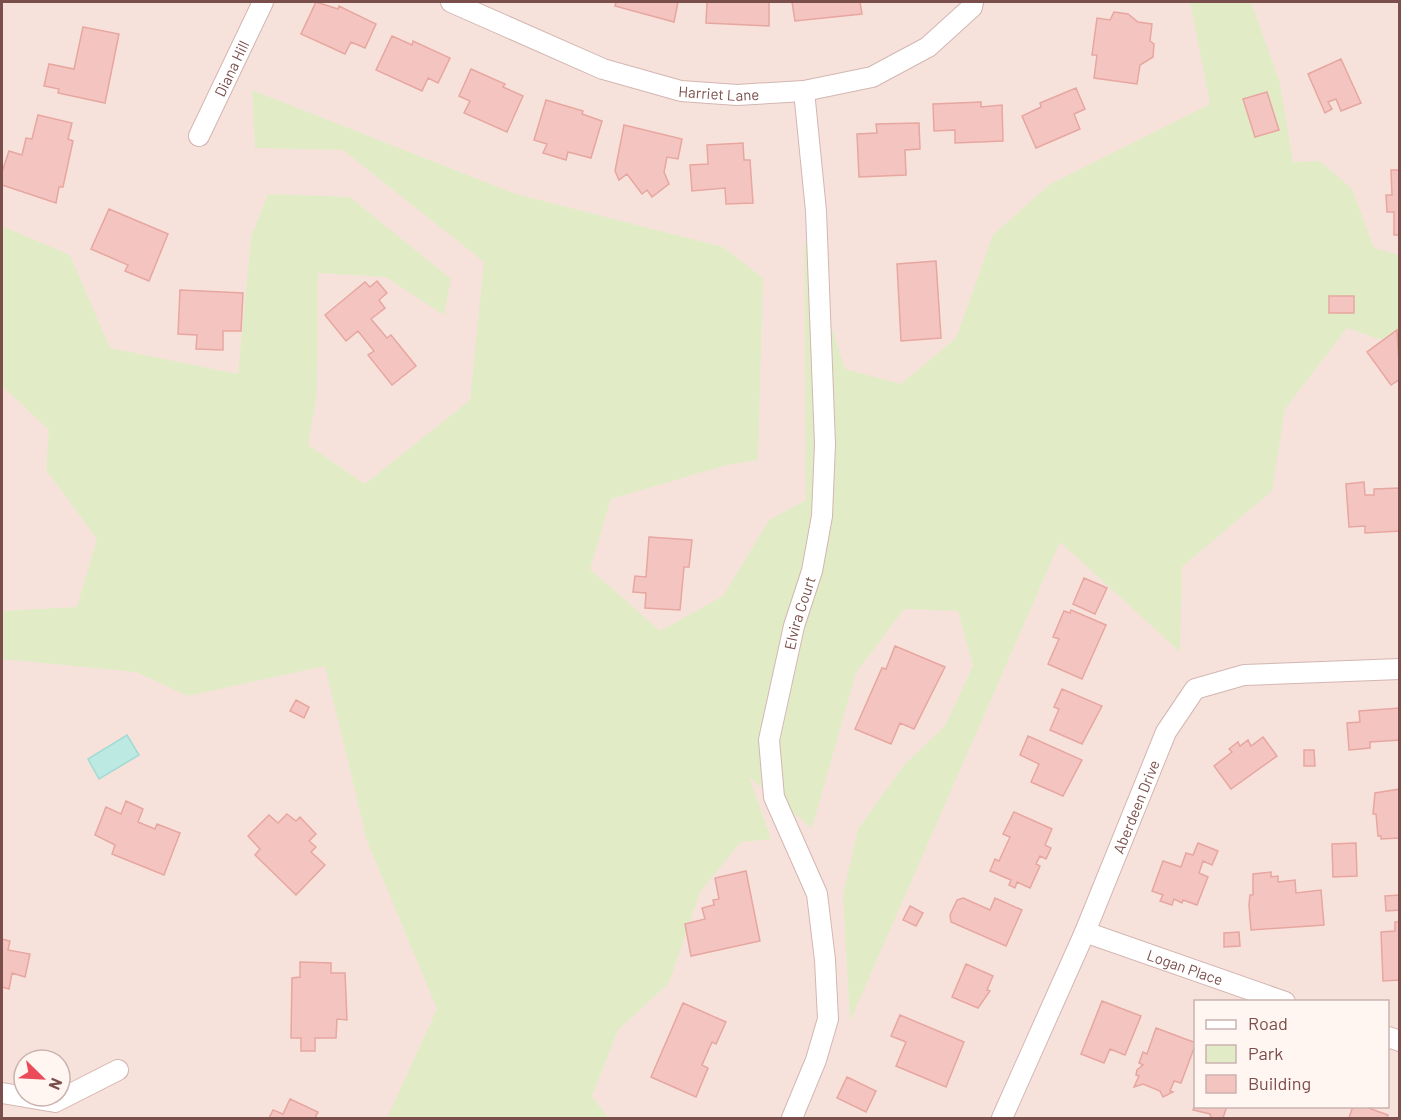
<svg xmlns="http://www.w3.org/2000/svg" width="1401" height="1120" font-family="Barlow,sans-serif">
  <style>
    .residential { fill: #f7e2db; fill-rule: evenodd }
    .green { fill: #e1ecc7 }
    .water { fill: #bce9e2; stroke: #a2dbd3; stroke-width: 1.5 }
    .building { fill: #f4c5c0; stroke: #e7a6a0; stroke-width: 1.5 }
    .lines { fill: none; stroke-linecap: round; stroke-linejoin: round }
    .street-casing { stroke: #d3b6b1; stroke-width: 22 }
    .street { stroke: #fff; stroke-width: 20 }
    .labels { text-anchor: middle; dominant-baseline: central; stroke-width: 6; stroke-linejoin: round; paint-order: stroke }
    .street-label { font-size: 15px; fill: #7a4e4b; stroke: #fff5f1 }
  </style>
  <rect width="100%" height="100%" fill="#fdf0ea"/>
  <path class="residential" d="M2,2H1399V1118H2ZM1196,1002H1388V1106H1196ZM24,1060H60V1096H24Z"/>
  <path class="green" d="M1190,2H1251L1280,83L1293,162L1320,161L1352,189L1374,248L1399,255V346L1347,328L1285,409L1272,491L1182,567L1180,652L1060,542L850,1021L843,895L858,829L904,765L945,726L973,666L958,611L904,609L856,673L812,828L749,777L771,839L741,842L700,892L669,983L618,1030L592,1096L608,1118H387L437,1009L367,841L325,666L188,696L136,672L2,659V611L77,607L97,539L46,470L49,430L2,386V226L70,255L110,348L238,374L251,237L268,194L350,197L451,279L444,315L386,277L318,273L317,394L308,445L365,484L470,400L484,262L343,150L255,148L252,90L516,194L723,247L763,278L758,460L727,465L611,499L590,569L660,631L723,596L769,520L806,500L804,240L845,369L901,384L956,338L993,235L1049,185L1210,104Z"/>
  <path class="water" d="M127,735L139,755L99,779L88,759Z"/>
  <path class="building" d="M316,2L338,9L339,6L376,24L365,48L351,42L345,54L301,34Z
    M616,2H678L674,22L615,6Z
    M707,2H769V26L706,23Z
    M792,2H860L862,14L795,21Z
    M1114,12L1128,14L1138,22L1152,24L1150,41L1154,44L1153,57L1140,65L1137,84L1094,78L1097,55H1092L1097,18L1110,20Z
    M83,27L119,34L105,103L58,93L59,89L44,86L49,64L74,69Z
    M392,36L412,45L413,41L450,58L438,83L428,78L422,91L376,70Z
    M1341,59L1361,103L1341,111L1336,99L1328,102L1332,109L1325,113L1308,74Z
    M471,69L505,84L503,87L523,96L507,132L464,113L470,101L459,96Z
    M1076,88L1085,109L1074,114L1080,129L1036,148L1022,116L1041,107L1040,103Z
    M1267,92L1279,130L1255,137L1243,99Z
    M546,100L583,111L582,114L602,121L591,158L568,152L566,160L543,153L547,144L534,140Z
    M981,102V107L1002,105L1003,141L955,143V130L934,131L933,104Z
    M38,115L72,123L68,139L73,141L63,187H59L56,203L2,185V172L9,151L22,155L26,138L32,139Z
    M919,123L920,149L905,150L906,175L859,177L857,134L877,133L876,124Z
    M624,125L682,139L678,159L667,157L664,172L669,184L652,197L647,190L642,194L627,174L619,180L615,171Z
    M743,143L744,160H750L753,203L726,204L725,188L692,191L690,165L708,164L707,145Z
    M1391,170H1400V235H1394V212H1387L1386,195H1392Z
    M109,209L168,234L149,281L125,271L128,265L91,249Z
    M936,261L941,338L901,341L897,264Z
    M377,281L387,293L379,300L385,308L371,319L387,338L391,335L416,366L392,385L368,355L374,351L358,331L346,341L325,315L365,282L370,287Z
    M180,290L243,293L241,331H223V350L196,349L197,335L178,334Z
    M1329,296H1354V313H1329Z
    M1397,330L1400,379L1391,385L1367,352Z
    M1364,482L1365,495H1374V489L1400,488V531L1365,533V526L1349,527L1346,484Z
    M649,537L692,540L689,567H684L680,610L645,608L646,593L633,592L635,576L646,577Z
    M1084,578L1107,588L1095,614L1073,604Z
    M1071,610L1106,625L1082,679L1048,664L1059,639L1053,637L1064,611L1070,613Z
    M895,646L945,667L914,729L900,723L891,744L855,729L882,668L886,669Z
    M1062,689L1102,706L1082,744L1050,730L1059,709L1054,707Z
    M296,700L309,707L304,718L290,711Z
    M1400,708V740L1370,742V748L1349,750L1347,723L1360,722L1359,711Z
    M1028,736L1082,760L1063,796L1031,782L1039,764L1020,755Z
    M1263,737L1277,756L1231,789L1214,766L1232,752L1229,749L1238,742L1240,746L1248,740L1251,746Z
    M1304,750H1314L1315,766H1304Z
    M1400,789V838L1381,839V836H1378L1376,814H1373L1375,793Z
    M126,801L143,809L138,822L155,829L157,824L180,833L164,875L112,854L115,845L95,835L106,807L121,814Z
    M1014,812L1052,829L1045,845L1051,848L1046,859L1040,856L1036,864L1040,866L1030,888L1017,882L1015,888L1009,885L1011,880L990,871L995,859L999,861L1010,837L1003,834Z
    M287,814L296,821L300,817L316,834L309,841L316,847L311,852L325,865L296,895L255,855L260,849L248,836L269,815L278,823Z
    M1198,843L1218,851L1212,865L1203,861L1199,873L1208,877L1197,905L1183,900L1182,903L1174,899L1172,905L1160,901L1163,895L1152,891L1163,861L1181,867L1186,853L1193,855Z
    M1356,843L1357,876L1333,877L1332,844Z
    M746,871L760,941L691,956L685,924L705,919L702,908L714,905L713,900L719,899L715,878Z
    M1271,872V877L1278,876V882L1295,880L1296,893L1321,890L1324,925L1251,930L1249,905L1250,895H1253V874Z
    M1400,895V910L1386,911L1385,896Z
    M963,898L990,910L995,898L1022,910L1006,946L951,922L950,915L957,900Z
    M910,906L923,913L916,926L903,920Z
    M1395,922H1400V980L1383,981L1381,932L1395,931Z
    M1239,932L1240,946L1224,947V933Z
    M2,939L10,941L8,950L30,954L25,977L12,973L9,989L2,987Z
    M300,962L331,963V973H345L347,1020L337,1019L336,1038H315V1051H301V1038H291L292,978L300,977Z
    M966,964L993,976L987,990L990,991L978,1008L952,997Z
    M1102,1001L1141,1016L1125,1055L1110,1049L1104,1063L1081,1054Z
    M683,1003L726,1022L716,1044L712,1042L702,1065L708,1068L696,1097L651,1077Z
    M900,1015L964,1042L946,1087L896,1066L906,1042L891,1036Z
    M1156,1028L1196,1043L1181,1083L1174,1081L1170,1091L1173,1092L1163,1097L1160,1091L1143,1084L1134,1087L1139,1076L1136,1075L1137,1070L1143,1065L1139,1063L1143,1052L1147,1054Z
    M847,1077L876,1091L866,1112L837,1098Z
    M290,1099L318,1112L315,1118H269L273,1110L283,1114Z
    M1196,1103V1106H1227L1223,1118H1211L1210,1114L1193,1110Z
    M1353,1106H1363L1388,1115L1387,1118H1349Z"/>
  <g class="lines">
    <g class="street-casing">
      <g id="street">
        <path id="s1" d="M451,2L603,69L681,91L737,95L804,91L872,77L928,47L972,7L973,2"/>
        <path id="s2" d="M199,136L263,2"/>
        <path id="s3" d="M1085,932L1285,1002"/>
        <path d="M1388,1037L1400,1041"/>
        <path d="M2,1093L55,1102L118,1070"/>
        <path id="s4" d="M792,1118L816,1060L828,1019L825,960L817,894L774,797L769,740L794,626L812,571L822,516L825,444L816,211L804,91"/>
        <path id="s5" d="M1002,1118L1085,932L1166,732L1195,689L1244,675L1400,669"/>
      </g>
    </g>
    <use href="#street" class="street"/>
  </g>
  <g class="labels">
    <g class="street-label">
      <text stroke="none"><textPath href="#s2" startOffset="75">Diana Hill</textPath></text>
      <text stroke="none"><textPath href="#s1" startOffset="285">Harriet Lane</textPath></text>
      <text stroke="none"><textPath href="#s4" startOffset="525">Elvira Court</textPath></text>
      <text stroke="none"><textPath href="#s5" startOffset="339">Aberdeen Drive</textPath></text>
      <text stroke="none"><textPath href="#s3" startOffset="106">Logan Place</textPath></text>
    </g>
  </g>
  <rect width="1401" height="1120" fill="none" stroke="#7a4e4b" stroke-width="6"/>
  <rect x="1194" y="1000" width="195" height="108" fill="#fff5f1" stroke="#cab2af" stroke-width="1.5"/>
  <rect x="1206" y="1020" width="30" height="9" fill="#ffffff" stroke="#cab2af" stroke-width="1.5"/>
  <text x="1248" y="1030" font-size="18" fill="#7a4e4b">Road</text>
  <rect x="1206" y="1045" width="30" height="18" fill="#e1ecc7" stroke="#cab2af" stroke-width="1.5"/>
  <text x="1248" y="1060" font-size="18" fill="#7a4e4b">Park</text>
  <rect x="1206" y="1075" width="30" height="18" fill="#f4c5c0" stroke="#cab2af" stroke-width="1.5"/>
  <text x="1248" y="1090" font-size="18" fill="#7a4e4b">Building</text>
  <g transform="translate(42 1078) rotate(114)"><circle r="28" fill="#fff5f1" stroke="#cab2af" stroke-width="1.5"/>
  <path d="M0-4.5L10 22L0 15L-10 22Z" fill="#eb4b58"/>
  <text y="-9" font-size="16" font-weight="bold" text-anchor="middle" fill="#7a4e4b">N</text>
  </g>
</svg>
